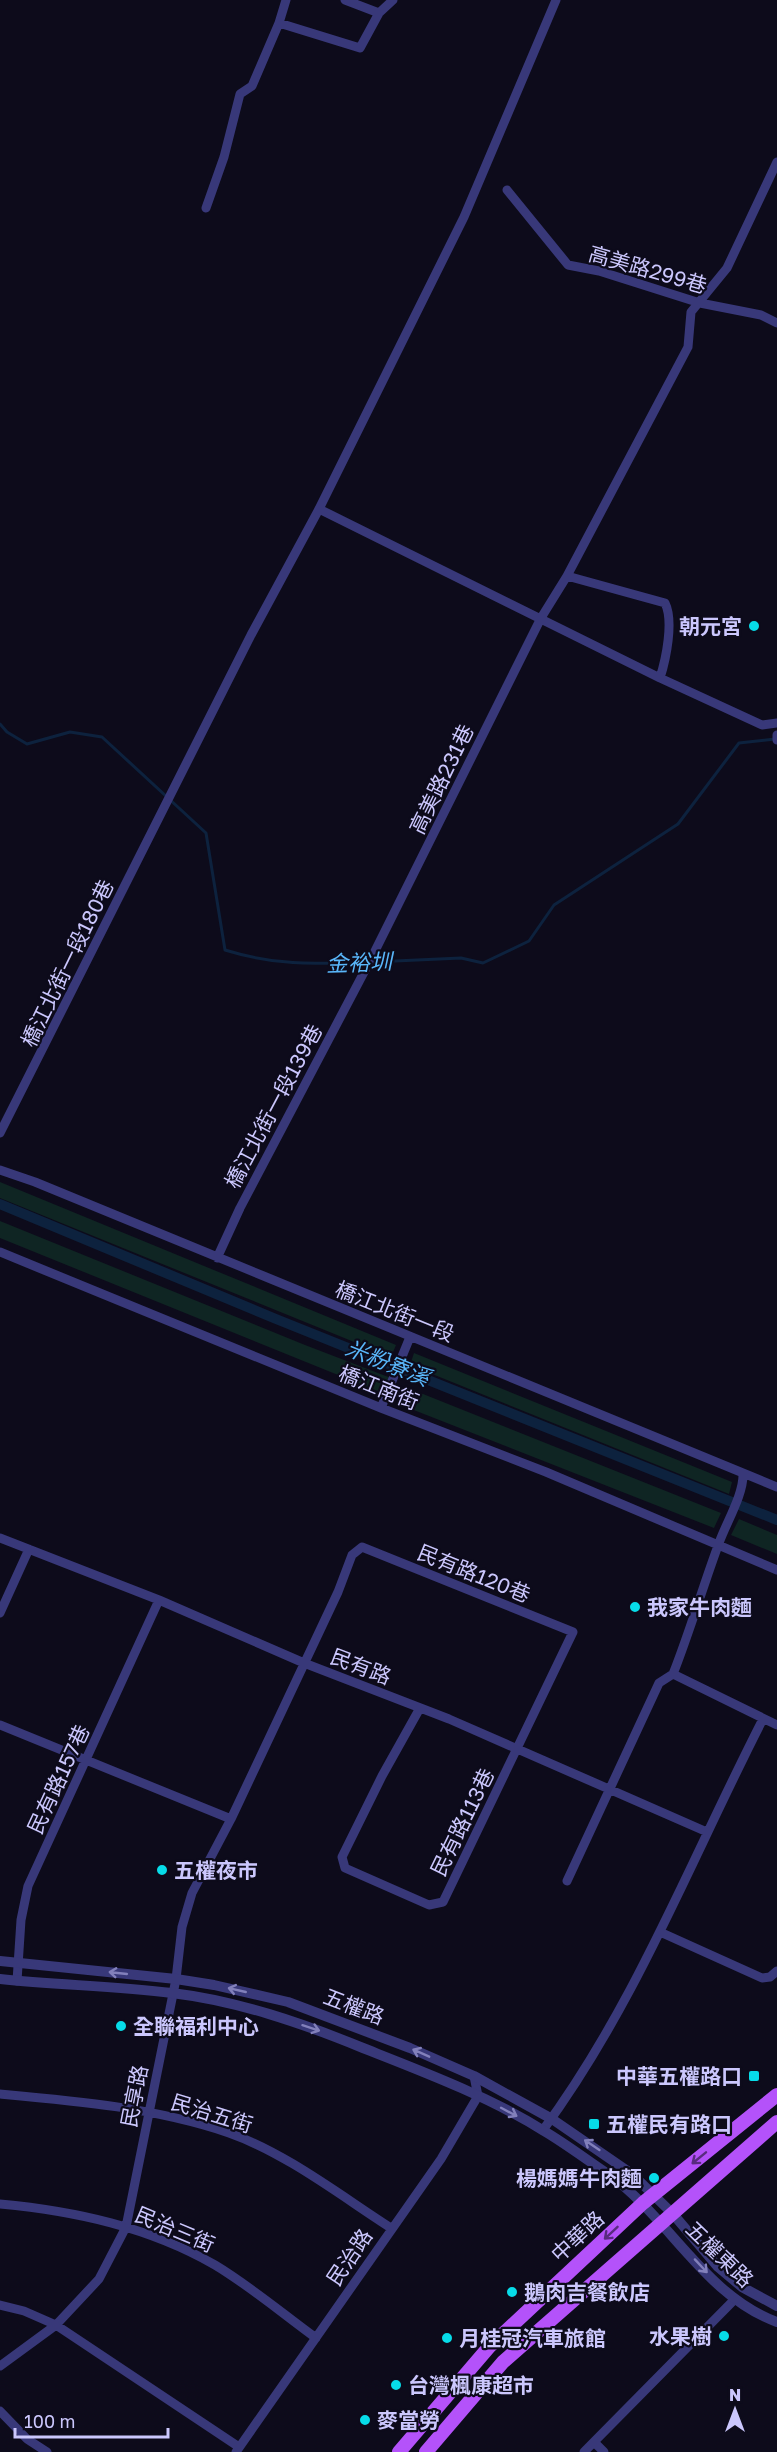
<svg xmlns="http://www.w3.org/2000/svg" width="777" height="2452" font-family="'Golos Text','Noto Sans TC',sans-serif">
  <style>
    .green { fill: #0f2523 }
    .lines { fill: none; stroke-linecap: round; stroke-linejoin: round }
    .stream { stroke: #0d223e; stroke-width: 3 }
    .canal { stroke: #0d223e; stroke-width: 10 }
    .minor { stroke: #383879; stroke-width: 9 }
    .tertiary { stroke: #383879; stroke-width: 10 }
    .primary { stroke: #b452fa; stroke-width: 14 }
    .oneway { stroke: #8280bb }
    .oneway2 { stroke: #582b7f }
    .poi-dot { fill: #07dce9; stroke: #0d0b1b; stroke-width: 2 }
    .labels { text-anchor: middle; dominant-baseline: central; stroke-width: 4.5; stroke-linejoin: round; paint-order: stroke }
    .street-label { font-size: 21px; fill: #cbc7fd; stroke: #0d0b1b }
    .poi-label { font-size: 21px; font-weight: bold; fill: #cbc7fd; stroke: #0d0b1b; text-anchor: start }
    .water-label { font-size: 22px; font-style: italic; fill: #59b6fa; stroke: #0d0b1b }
  </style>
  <rect width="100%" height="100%" fill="#0d0b1b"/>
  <path class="green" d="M0,1182L396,1345L391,1357L0,1198Z
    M0,1221L305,1345L391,1378L385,1394L0,1238Z
    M414,1353L732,1482L729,1494L410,1365Z
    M408,1388L721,1513L714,1528L401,1405Z
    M739,1519L777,1535V1554L731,1535Z"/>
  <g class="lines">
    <path class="stream" d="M0,724L7,732L27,744L70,732L102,737L206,833L225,950C277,966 313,964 366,962
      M373,962L461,958L483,963L529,941L554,905L678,824L739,743L775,739"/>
    <path class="canal" d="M0,1204L276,1319L777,1520"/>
    <path class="minor" d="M286,0L279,23L360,48L379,13L393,0
      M345,0L379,13
      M507,190L568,265L599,271L700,303L761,315L777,323
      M206,208L224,157L240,94L252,86L279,23
      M319,509L660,678L762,725L777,723
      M567,576L665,603C674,621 666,659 660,678
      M777,735V740
      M0,1133L251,635L319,509L464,217L556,0
      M0,1170L35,1182L777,1487
      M0,1252L381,1408L546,1472L777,1570
      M217,1258L240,1208L372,957L541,618L567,576L688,347L691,312L727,268L777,162
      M381,1408L410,1337
      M0,1538L159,1600L304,1663L449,1719L707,1832
      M0,1613L29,1549
      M673,1674C690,1631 703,1586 719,1543C726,1523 744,1494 743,1473
      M673,1674L777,1725
      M0,1725L231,1819
      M567,1881L659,1683L673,1674
      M660,1932L762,1978L770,1977L777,1971
      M17,1981L21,1920L28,1886L159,1600
      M0,2094C77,2101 156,2108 229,2133C286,2153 341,2196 391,2228
      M543,2130C636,2004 692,1857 763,1719
      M0,2204C75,2211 149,2227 215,2265C250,2286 283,2314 316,2338
      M0,2305L24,2311L56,2325L239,2447
      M0,2366L56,2325L99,2279L126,2227L176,1979L182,1927L192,1893L231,1819L338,1592L352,1555L362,1547L573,1632L443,1902L429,1905L345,1868L342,1857L382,1776L420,1708
      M0,2411L27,2439L47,2452
      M594,2442L604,2452
      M236,2452L441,2159L478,2096L474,2076
      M584,2452L735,2299"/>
    <path class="tertiary" d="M0,1961L176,1979L214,1985L288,2002L410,2048L474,2076L552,2119L632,2174L673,2214L718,2267L742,2287L777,2306
      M0,1979C57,1985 115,1986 172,1993C238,2001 302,2023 363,2048C424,2072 488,2096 544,2131C566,2144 587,2160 608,2174C668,2216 705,2296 777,2322"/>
    <path class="primary" d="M399,2452L489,2347L643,2203L777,2095
      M426,2452L503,2362L777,2122"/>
  </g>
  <defs><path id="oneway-shaft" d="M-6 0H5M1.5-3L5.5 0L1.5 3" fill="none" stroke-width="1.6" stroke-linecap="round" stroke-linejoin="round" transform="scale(1.5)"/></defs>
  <g class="oneway">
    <use href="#oneway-shaft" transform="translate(118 1973) rotate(-174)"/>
    <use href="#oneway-shaft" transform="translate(237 1990) rotate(-167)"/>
    <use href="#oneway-shaft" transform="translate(311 2028) rotate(18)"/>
    <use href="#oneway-shaft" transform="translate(421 2053) rotate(-156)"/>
    <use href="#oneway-shaft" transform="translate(509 2112) rotate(28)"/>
    <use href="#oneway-shaft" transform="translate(592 2145) rotate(-146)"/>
    <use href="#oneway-shaft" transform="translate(701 2266) rotate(47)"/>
  </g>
  <g class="oneway2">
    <use href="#oneway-shaft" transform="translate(699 2158) rotate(141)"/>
    <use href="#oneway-shaft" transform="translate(611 2233) rotate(137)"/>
  </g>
  <g class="poi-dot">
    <circle cx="754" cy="626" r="6"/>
    <circle cx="635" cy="1607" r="6"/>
    <circle cx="162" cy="1870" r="6"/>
    <circle cx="121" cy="2026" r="6"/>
    <rect x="748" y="2070" width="12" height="12" rx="3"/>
    <rect x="588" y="2118" width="12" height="12" rx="3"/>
    <circle cx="654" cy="2178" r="6"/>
    <circle cx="512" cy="2292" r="6"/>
    <circle cx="724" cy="2336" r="6"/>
    <circle cx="447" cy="2338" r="6"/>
    <circle cx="396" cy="2385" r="6"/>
    <circle cx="365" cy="2420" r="6"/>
  </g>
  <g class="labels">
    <g class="street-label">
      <text transform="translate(648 269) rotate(16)">高美路299巷</text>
      <text transform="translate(441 779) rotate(-64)">高美路231巷</text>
      <text transform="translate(67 963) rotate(-64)">橋江北街一段180巷</text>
      <text transform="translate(273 1106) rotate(-62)">橋江北街一段139巷</text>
      <text transform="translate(395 1311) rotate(22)">橋江北街一段</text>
      <text transform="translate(379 1387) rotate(22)">橋江南街</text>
      <text transform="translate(474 1573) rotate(22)">民有路120巷</text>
      <text transform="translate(361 1666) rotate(21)">民有路</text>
      <text transform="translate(58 1779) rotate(-65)">民有路157巷</text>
      <text transform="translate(462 1822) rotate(-64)">民有路113巷</text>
      <text transform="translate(354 2006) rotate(21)">五權路</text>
      <text transform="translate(134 2096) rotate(-79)">民享路</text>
      <text transform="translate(212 2113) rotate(17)">民治五街</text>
      <text transform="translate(175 2229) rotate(23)">民治三街</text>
      <text transform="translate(577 2236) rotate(-43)">中華路</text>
      <text transform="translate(720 2254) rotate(44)">五權東路</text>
      <text transform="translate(349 2257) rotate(-56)">民治路</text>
    </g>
    <g class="poi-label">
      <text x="742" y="626" text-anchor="end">朝元宮</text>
      <text x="647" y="1607">我家牛肉麵</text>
      <text x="174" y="1870">五權夜市</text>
      <text x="133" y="2026">全聯福利中心</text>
      <text x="742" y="2076" text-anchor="end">中華五權路口</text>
      <text x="606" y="2124">五權民有路口</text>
      <text x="642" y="2178" text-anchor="end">楊媽媽牛肉麵</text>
      <text x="524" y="2292">鵝肉吉餐飲店</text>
      <text x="712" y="2336" text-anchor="end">水果樹</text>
      <text x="459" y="2338">月桂冠汽車旅館</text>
      <text x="408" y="2385">台灣楓康超市</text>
      <text x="377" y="2420">麥當勞</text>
    </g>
    <g class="water-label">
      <text transform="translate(359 962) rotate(-2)">金裕圳</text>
      <text transform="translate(388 1362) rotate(22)">米粉寮溪</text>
    </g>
  </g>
  <g transform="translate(735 2410)" stroke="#0d0b1b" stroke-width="4.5" paint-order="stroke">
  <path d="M0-4.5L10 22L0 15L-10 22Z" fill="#cbc7fd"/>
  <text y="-9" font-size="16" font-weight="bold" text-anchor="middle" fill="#cbc7fd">N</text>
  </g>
  <path d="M15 2428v9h153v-9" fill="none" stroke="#cbc7fd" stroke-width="3"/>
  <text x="24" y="2428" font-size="18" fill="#cbc7fd" stroke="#0d0b1b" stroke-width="4.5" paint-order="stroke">100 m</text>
</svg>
